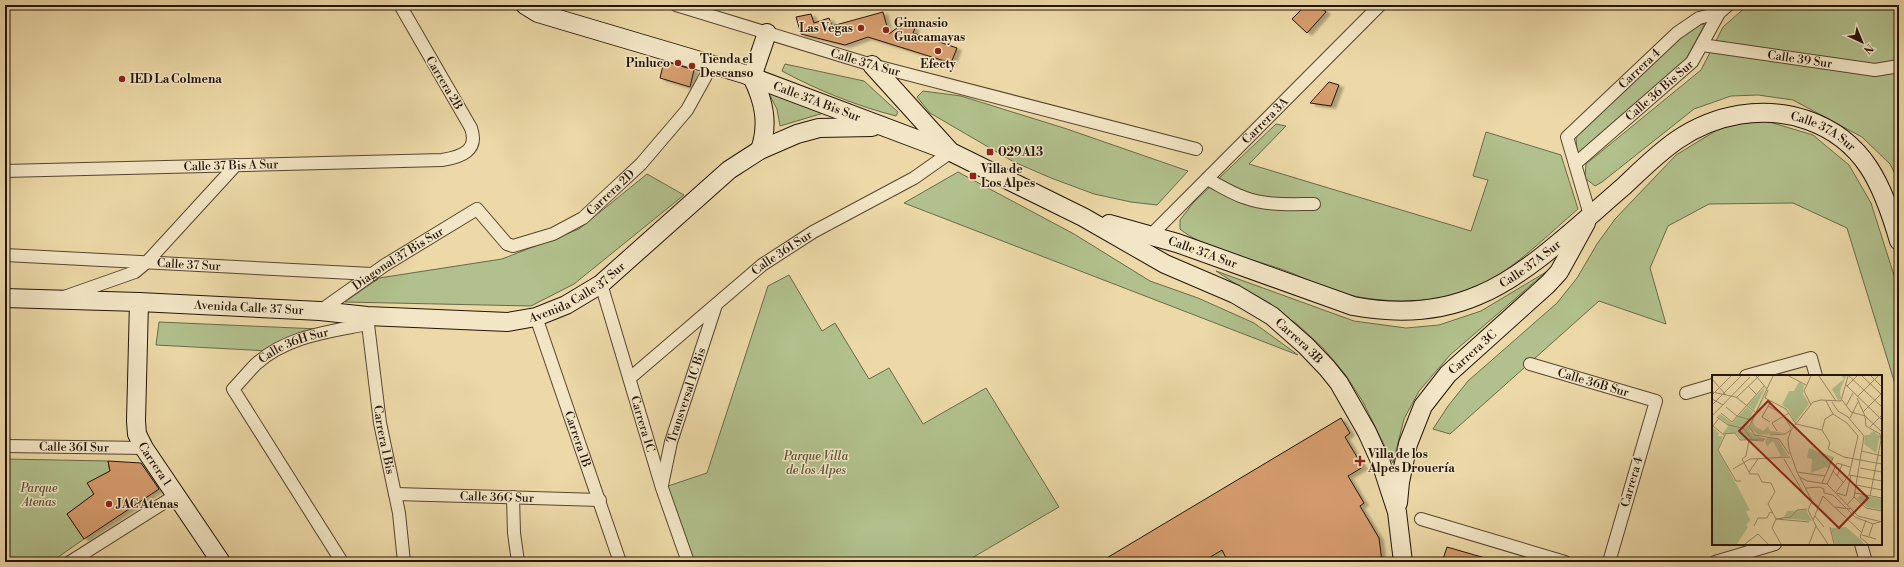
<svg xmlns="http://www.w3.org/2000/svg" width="1904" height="567" font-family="'Libre Bodoni',serif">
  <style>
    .green { fill: #b1c08c; stroke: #6a6a4a }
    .building { fill: #d69d6e; stroke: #241408; filter: url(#shadow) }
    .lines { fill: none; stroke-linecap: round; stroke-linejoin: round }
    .street-casing { stroke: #564530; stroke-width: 14 }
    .secondary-casing { stroke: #241408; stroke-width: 20 }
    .street { stroke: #f3e6c6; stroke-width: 12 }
    .secondary { stroke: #f3e6c6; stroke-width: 18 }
    .poi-dot { fill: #8f2418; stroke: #f3e6c6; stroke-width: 1.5 }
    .labels { text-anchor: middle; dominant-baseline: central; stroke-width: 3; stroke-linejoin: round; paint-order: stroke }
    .poi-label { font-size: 12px; font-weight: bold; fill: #241408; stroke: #f3e6c6; text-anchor: start }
    .street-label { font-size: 12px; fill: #241408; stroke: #f3e6c6 }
    .park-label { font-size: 12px; font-style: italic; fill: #555036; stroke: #f3e6c6 }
    .inset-road { fill: none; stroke: #9c8a67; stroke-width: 1 }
    .view { fill: #8f2418; fill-opacity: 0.15; stroke: #8f2418; stroke-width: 2 }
    .inset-edge { fill: none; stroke: #241408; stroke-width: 2 }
  </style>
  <defs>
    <filter id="shadow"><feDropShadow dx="4.5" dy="2.5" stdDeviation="1" flood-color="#0004"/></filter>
  </defs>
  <rect width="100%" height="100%" fill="#ecd9a7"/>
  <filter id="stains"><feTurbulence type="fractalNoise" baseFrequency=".005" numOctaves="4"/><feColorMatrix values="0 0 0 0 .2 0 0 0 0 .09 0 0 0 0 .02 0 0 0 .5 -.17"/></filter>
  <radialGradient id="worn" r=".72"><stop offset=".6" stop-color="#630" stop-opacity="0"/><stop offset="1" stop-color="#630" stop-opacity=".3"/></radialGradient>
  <path class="green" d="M1748,5H1899V182L1890,164L1862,137L1793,100L1758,95L1731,96L1694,109L1602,182L1595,186L1585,178L1586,164L1701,70L1723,27Z
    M1705,24L1686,59L1577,154L1576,136L1693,26Z
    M785,64L864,81L898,112L896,116C857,106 817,90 782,71Z
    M766,88L827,112L780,126L777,109Z
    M923,91L961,96L1067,129L1188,171L1157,205L1131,202L1094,194L1051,178L1014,162L930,113L917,97Z
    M1763,120L1813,135L1849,165L1871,203L1899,291V397L1847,228L1793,203L1709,204L1668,226L1650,268L1666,324L1599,301L1450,434L1433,429L1448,406L1468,381L1557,303L1577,278L1597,244L1615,219L1676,155L1722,127Z
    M1276,124L1286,126L1249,164L1471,231L1488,180L1473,176L1486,132L1561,155L1578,209C1551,232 1516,267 1485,283C1442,306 1381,305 1334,291C1316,285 1299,275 1281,269C1252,259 1202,248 1180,229V220L1193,203Z
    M958,172L1074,234L1150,281L1198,298L1254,323L1298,355L904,203Z
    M647,174L684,195L574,284L531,306L345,302L379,278L502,259L579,229Z
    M1216,271L1354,321L1406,328L1439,325L1481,311L1546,272L1450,355L1419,391L1404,419L1393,463L1363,402L1345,374L1323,348L1297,324Z
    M789,275L822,331L835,323L869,379L889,368L923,424L986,388L1059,507L965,562H688L662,488L707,473L768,286Z
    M159,322L319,329L269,351L156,345Z
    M5,459L108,461L110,471L88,483L94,494L67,514L84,539L51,562H5Z"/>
  <path class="building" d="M1306,5H1318L1326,12L1307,33L1292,19Z
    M883,12L889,34L902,24L915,28L913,33L957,48L951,63L868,37L845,45L801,34L796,17L811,14L814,23L829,18L832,26Z
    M664,61L694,70L690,87L660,78Z
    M1329,82L1339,85L1331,106L1310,103Z
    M1341,418L1350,433L1345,437L1363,467L1348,476L1364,503L1360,506L1379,538L1382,562H1228L1222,550L1202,562H1100Z
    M108,461L141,463L159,489L84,539L67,514L94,494L87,483L110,471Z
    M1447,547L1485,558V562H1442Z"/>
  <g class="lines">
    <g class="street-casing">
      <g id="street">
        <path id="s1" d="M676,5L872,65L1196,149"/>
        <path id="s2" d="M1702,45L1875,70L1899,66"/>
        <path id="s3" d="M1575,164L1692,62L1719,13L1728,5"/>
        <path id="s4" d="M5,171L442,160C461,157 479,151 471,128L400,5"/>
        <path d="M1207,179C1219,185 1231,193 1243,197C1266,206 1290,204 1314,204"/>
        <path id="s5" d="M1590,215L1567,137L1677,33L1699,18L1719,13L1716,5"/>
        <path id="s6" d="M1150,236L1380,5"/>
        <path id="s7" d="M5,255L372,274"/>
        <path id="s8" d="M601,284L662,488L688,562"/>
        <path d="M64,297L135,272L147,262L236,165"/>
        <path id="s9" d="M320,311L385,265L477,209L507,244L513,246L553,234L583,218L599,203L641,164L687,110L713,63"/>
        <path id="s10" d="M367,316L380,423L399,513L404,562"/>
        <path id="s11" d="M536,317L620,562"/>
        <path id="s12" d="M1530,364L1656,401L1609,562"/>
        <path d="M1746,376L1811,358L1816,376"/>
        <path id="s13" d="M630,378L762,265L813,232L914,178L951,152"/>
        <path d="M1686,393L1713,385"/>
        <path id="s14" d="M5,446L144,448"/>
        <path id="s15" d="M662,485L671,442L716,305"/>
        <path id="s16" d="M395,494L600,500"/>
        <path d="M513,497L514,533L518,562"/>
        <path d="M1421,519L1565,562"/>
        <path d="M1861,544L1866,562"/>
        <path d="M70,562L176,495"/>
        <path id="s17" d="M342,562L233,389C241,381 248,372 256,364C287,336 328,332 367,324"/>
        <path d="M1715,562L1775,544"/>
      </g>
    </g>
    <g class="secondary-casing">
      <g id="secondary">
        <path id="s18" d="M525,5L538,13L744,74L951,152L1083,217L1165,264L1235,294L1272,316L1306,346L1327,368L1339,383L1367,432L1381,463L1397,512L1403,562"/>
        <path d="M872,65L949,150"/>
        <path d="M760,150C769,124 764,101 752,77L767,33"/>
        <path id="s19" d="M1109,224L1177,243L1353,306C1396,314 1438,313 1479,295C1528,275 1582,222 1623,187C1640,171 1658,153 1677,140C1715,114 1763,105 1807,120C1865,140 1883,186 1899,241"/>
        <path id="s20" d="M5,298L139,302L320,311L367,316L508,322L536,317L566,305L601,284L729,170L760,150L797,134L819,128L872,127"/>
        <path id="s21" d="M139,302L136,421L137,434L144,448L221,562"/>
        <path id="s22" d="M1398,503L1400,482L1408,444L1423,406L1448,374L1548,284L1559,272L1586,223"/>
      </g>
    </g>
    <use href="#street" class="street"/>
    <use href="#secondary" class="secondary"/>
  </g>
  <g class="poi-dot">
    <circle cx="861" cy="28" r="4"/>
    <circle cx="886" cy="30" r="4"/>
    <circle cx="938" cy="51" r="4"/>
    <circle cx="678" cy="63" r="4"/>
    <circle cx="692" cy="66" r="4"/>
    <circle cx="122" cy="79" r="4"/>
    <rect x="986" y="148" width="8" height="8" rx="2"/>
    <rect x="969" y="172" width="8" height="8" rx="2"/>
    <path d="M1358 455h4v4h4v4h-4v4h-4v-4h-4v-4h4z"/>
    <circle cx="109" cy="504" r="4"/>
  </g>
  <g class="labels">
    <g class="poi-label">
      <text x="894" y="23">Gimnasio<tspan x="894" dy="14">Guacamayas</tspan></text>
      <text x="853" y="28" text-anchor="end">Las Vegas</text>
      <text x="700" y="59">Tienda el<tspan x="700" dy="14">Descanso</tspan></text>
      <text x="670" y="63" text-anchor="end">Pinluco</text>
      <text x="938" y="64" text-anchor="middle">Efecty</text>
      <text x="130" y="79">IED La Colmena</text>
      <text x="998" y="152">029A13</text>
      <text x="981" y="169">Villa de<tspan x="981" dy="14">Los Alpes</tspan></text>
      <text x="1368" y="454">Villa de los<tspan x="1368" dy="14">Alpes Drouería</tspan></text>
      <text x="117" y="504">JAC Atenas</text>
    </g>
    <g class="street-label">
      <text stroke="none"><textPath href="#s2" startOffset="99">Calle 39 Sur</textPath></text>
      <text stroke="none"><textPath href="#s1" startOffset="198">Calle 37A Sur</textPath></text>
      <text stroke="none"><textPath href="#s5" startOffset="181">Carrera 4</textPath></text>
      <text transform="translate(444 83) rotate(59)">Carrera 2B</text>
      <text stroke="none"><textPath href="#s3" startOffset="112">Calle 36 Bis Sur</textPath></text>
      <text stroke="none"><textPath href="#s18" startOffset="308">Calle 37A Bis Sur</textPath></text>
      <text stroke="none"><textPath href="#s6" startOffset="163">Carrera 3A</textPath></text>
      <text stroke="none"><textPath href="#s19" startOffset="794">Calle 37A Sur</textPath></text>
      <text stroke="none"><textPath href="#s4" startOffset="226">Calle 37 Bis A Sur</textPath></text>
      <text stroke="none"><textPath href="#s9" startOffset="353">Carrera 2D</textPath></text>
      <text stroke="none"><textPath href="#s19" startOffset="98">Calle 37A Sur</textPath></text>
      <text stroke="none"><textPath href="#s13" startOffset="197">Calle 36I Sur</textPath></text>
      <text stroke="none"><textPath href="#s9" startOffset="94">Diagonal 37 Bis Sur</textPath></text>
      <text stroke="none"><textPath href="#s19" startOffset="446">Calle 37A Sur</textPath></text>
      <text stroke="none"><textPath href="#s7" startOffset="184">Calle 37 Sur</textPath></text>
      <text stroke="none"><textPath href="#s20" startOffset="580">Avenida Calle 37 Sur</textPath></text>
      <text stroke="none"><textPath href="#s20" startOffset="244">Avenida Calle 37 Sur</textPath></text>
      <text stroke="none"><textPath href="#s18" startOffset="849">Carrera 3B</textPath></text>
      <text stroke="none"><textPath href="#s17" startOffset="281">Calle 36H Sur</textPath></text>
      <text stroke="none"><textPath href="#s22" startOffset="174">Carrera 3C</textPath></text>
      <text stroke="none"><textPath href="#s12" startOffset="66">Calle 36B Sur</textPath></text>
      <text stroke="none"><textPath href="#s15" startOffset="93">Transversal 1C Bis</textPath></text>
      <text stroke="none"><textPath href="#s8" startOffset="146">Carrera 1C</textPath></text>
      <text stroke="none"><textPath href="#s10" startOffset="125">Carrera 1 Bis</textPath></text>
      <text stroke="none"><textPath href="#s11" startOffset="129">Carrera 1B</textPath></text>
      <text stroke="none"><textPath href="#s14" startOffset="69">Calle 36I Sur</textPath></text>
      <text stroke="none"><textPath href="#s21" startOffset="167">Carrera 1</textPath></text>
      <text transform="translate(1632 482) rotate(-74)">Carrera 4</text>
      <text stroke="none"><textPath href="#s16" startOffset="102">Calle 36G Sur</textPath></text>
    </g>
    <g class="park-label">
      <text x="816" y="456">Parque Villa<tspan x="816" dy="14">de los Alpes</tspan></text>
      <text x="39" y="488">Parque<tspan x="39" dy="14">Atenas</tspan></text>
    </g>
  </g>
  <g transform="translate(1712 375)">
    <rect width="170" height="170" fill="#ecd9a7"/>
    <path d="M130,1H134L128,16L129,24L126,25L120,14L132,4ZM87,7L92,10L91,19L97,29L83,47L76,34L70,30L77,16H82ZM52,13L53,14L42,35L36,30ZM55,16L41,47L43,51L51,56L56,51L58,56L73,58L47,60L38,54L39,47ZM35,32L41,37L36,48L38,57L52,64H29L24,58H11L17,50L5,41L8,39L20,48ZM0,52L7,58L6,61H11L6,75L38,135L34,136L38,145L34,150L36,152L25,169H0ZM161,56L168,61L164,78L152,69L153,60H157ZM55,62L66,64L76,81L66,82L69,81L61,66L55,71L53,66ZM97,73L122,82L117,94L114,92L99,98L100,84L95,83ZM150,120L170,124V135L155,132L145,123ZM94,135L100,146L68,143L72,142L75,136ZM134,152L148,164L152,169H123L119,153Z" fill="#b1c08c"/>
    <path class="inset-road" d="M44,1L55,14M61,1L37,52L43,60L67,64L77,79M77,1L94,10M107,1L124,26M137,1L170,32M150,1L170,20M159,1L170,12M0,4L14,20M134,10L170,45M36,11L45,20M135,11L145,1M56,15L53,23L74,34L84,49L110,55M0,17L24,22L43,37M0,20L19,1M145,22L166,1M24,23L47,1M145,23L153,41L170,57M0,24L11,30M130,25L139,37L153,41L154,51L168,59L169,65M114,26L121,39L135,48L146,61L137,100L124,117M120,27L126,36L136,42L152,61L142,122L135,130M0,30L29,1M99,30L92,16L99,1M56,31L69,38M134,31L141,18M14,32L25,41L39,45M151,37L170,18M9,38L20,47L52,11M0,41L38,2M72,41L79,53M5,42L16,50L31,53L40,64M7,43L1,51L12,60M138,43L146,27M58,47L50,42L59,26M158,52L170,40M110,55L118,68L116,74L132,82L170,89M110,55L113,44L121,39M65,56L60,48L77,38M14,58L6,75L24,106H29M11,59L23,58L28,65L52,64M58,60L73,59L79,55M150,76L170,81M30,84L38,99H46L50,107L59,108L63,117L56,129L64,144M30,84L34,81L37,65L51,66L53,63M72,84L92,119M148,93L170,97M21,94L38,84L78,82M121,96L131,107M37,97L46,84M85,97L113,101M137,100L170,106M125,101L130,90M88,102L95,106L115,109L146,141L170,147M110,108L121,83M115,109L125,88L138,92M144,110L170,115M94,113L107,112L112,114V118L121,120M125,118L134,121L139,100M143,118L170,123M121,120L143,142L161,149M158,121L169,65M142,122L154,133L170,136M123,132L138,134M103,141L112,152M64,144L79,142L85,135L95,134M64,144L97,147M64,144L60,153L69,169M101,145L111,121L150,158M154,145L148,162L156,169M42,151L46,143H55L58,137L60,138M104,151L116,169M118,152L122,169M150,160L164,164M157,161L161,149L168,147M33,169L46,159L56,169M97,169L104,151L96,135L100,126L85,97L77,74L76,64L79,55L101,27L109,25L129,26L136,1"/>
    <path class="view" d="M56,26L156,123L127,153L27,56Z"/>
    <rect width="170" height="170" class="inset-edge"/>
  </g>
  <rect width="1904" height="567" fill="none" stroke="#ecd9a7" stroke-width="20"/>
  <rect x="6" y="6" width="1892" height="555" fill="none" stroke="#241408" stroke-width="2"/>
  <rect x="10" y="10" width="1884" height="547" fill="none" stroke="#241408"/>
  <g transform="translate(1862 42) rotate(136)" stroke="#f3e6c6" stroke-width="3" paint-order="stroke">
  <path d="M0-3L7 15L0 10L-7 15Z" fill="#241408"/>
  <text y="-6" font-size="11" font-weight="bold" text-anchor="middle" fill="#241408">N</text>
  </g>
  <rect width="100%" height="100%" filter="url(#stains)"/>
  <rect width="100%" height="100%" fill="url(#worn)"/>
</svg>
